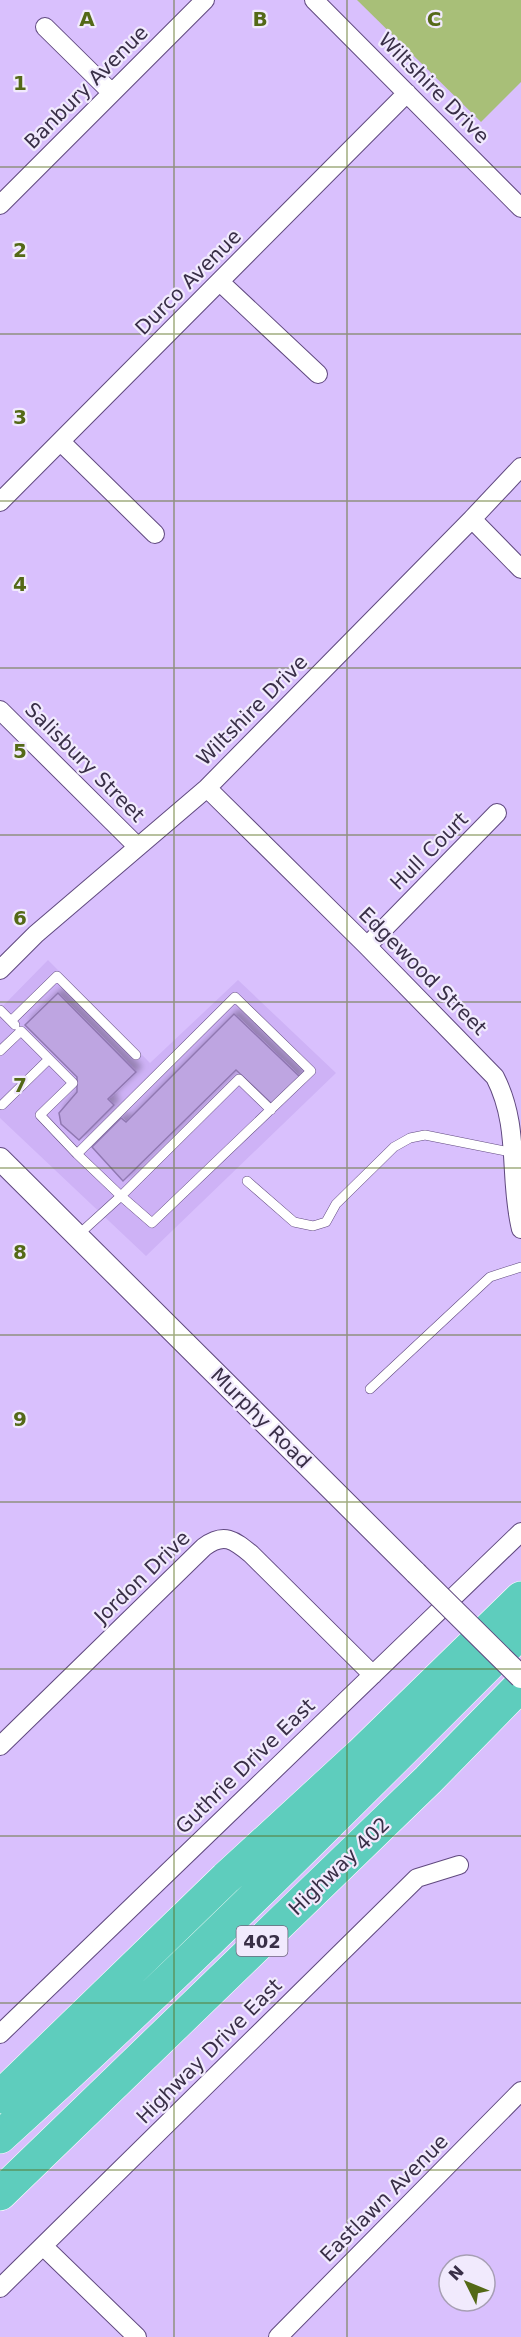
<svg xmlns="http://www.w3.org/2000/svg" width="521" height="2337" font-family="'DejaVu Sans',sans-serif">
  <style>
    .built { fill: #ceb2f6 }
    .green { fill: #a8bf78 }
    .building { fill: #bea5e1; stroke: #9078b1; stroke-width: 1.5; filter: url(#shadow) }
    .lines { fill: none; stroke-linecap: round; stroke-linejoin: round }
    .service-casing { stroke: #60497f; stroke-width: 10 }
    .minor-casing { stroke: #60497f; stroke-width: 20 }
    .tertiary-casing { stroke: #60497f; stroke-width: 24 }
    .motorway-casing { stroke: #fff; stroke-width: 34 }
    .service { stroke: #fff; stroke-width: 9 }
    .minor { stroke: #fff; stroke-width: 18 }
    .tertiary { stroke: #fff; stroke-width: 22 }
    .motorway { stroke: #5ecdbd; stroke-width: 33 }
    .tertiary-bridge-casing { stroke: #60497f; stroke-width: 24; stroke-linecap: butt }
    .tertiary-bridge { stroke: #fff; stroke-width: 22 }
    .grid { fill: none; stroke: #546917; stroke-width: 1.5; stroke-opacity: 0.55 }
    .labels { text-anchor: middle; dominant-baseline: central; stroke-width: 4.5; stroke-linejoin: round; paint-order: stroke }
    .shield { fill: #f1eafd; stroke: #70677e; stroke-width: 1.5 }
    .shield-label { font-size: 18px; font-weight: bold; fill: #392f47 }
    .street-label { font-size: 20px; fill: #392f47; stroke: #f1eafd }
    .grid-label { font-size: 20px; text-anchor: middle; font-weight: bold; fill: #546917; stroke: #f1eafd; stroke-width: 4.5; stroke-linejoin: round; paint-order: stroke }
  </style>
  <defs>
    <filter id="shadow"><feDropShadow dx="5.5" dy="-5.5" stdDeviation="3" flood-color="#0004"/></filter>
  </defs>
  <rect width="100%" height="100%" fill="#d9c0fd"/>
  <path class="built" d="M48,960L150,1063L238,980L336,1073L146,1256L0,1118V1009Z"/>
  <path class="green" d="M357,0H521V82L481,122Z"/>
  <path class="building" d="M58,993L136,1072L108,1099L114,1105L79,1140L61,1124L59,1113L77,1092V1077L25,1025Z
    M234,1014L300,1077L272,1104L236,1070L123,1181L92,1147L121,1118L126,1122Z"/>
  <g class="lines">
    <g class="service-casing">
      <path id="service" d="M0,1010L15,1025
        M11,1021L57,976L136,1055
        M0,1051L21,1031L49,1059
        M2,1105L49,1059L73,1083L40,1115L77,1154L235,997L311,1071L152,1223L121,1196L77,1236
        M77,1154L121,1196L239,1079L271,1110
        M247,1181L294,1222L313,1226L326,1222L336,1204L394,1147L410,1138L425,1135L515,1153
        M370,1389L490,1277L521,1267"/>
    </g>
    <g class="minor-casing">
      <path id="minor" d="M314,0L521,208
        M45,27L112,93
        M0,205L205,0
        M220,282L318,374
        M61,442L155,534
        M0,502L407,93
        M472,519L521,569
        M0,710L138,847
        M207,788L367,946L495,1077C521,1128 508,1176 521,1229
        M367,946L497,813
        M0,970L36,934L207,788L472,519L521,467
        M0,1746L204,1547C224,1532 234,1540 251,1554L373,1675
        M0,2034L521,1532
        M43,2246L137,2337
        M0,2288L417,1878L459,1865
        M278,2337L521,2091"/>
    </g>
    <g class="tertiary-casing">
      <path id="tertiary" d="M0,1159L416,1573"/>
    </g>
    <g class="motorway-casing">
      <path id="motorway" d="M0,2097L226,1878L361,1754L521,1598
        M0,2137C179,1975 350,1803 521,1632
        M0,2194L428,1780L521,1685"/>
    </g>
    <use href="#service" class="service"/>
    <use href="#minor" class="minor"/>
    <use href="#tertiary" class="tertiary"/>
    <use href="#motorway" class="motorway"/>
    <g class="tertiary-bridge-casing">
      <path id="tertiary-bridge" d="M416,1573L521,1677"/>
    </g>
    <use href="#tertiary-bridge" class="tertiary-bridge"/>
  </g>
  <path class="grid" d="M174,0V2337M347,0V2337M0,167H521M0,334H521M0,501H521M0,668H521M0,835H521M0,1002H521M0,1168H521M0,1335H521M0,1502H521M0,1669H521M0,1836H521M0,2003H521M0,2170H521"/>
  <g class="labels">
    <rect class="shield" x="236.5" y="1926" width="51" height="30" rx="4.5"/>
    <g class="shield-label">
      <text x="262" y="1941">402</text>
    </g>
    <g class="street-label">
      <text transform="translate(86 87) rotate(-45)">Banbury Avenue</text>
      <text transform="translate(434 88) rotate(45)">Wiltshire Drive</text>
      <text transform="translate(188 282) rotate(-45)">Durco Avenue</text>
      <text transform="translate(252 710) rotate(-45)">Wiltshire Drive</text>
      <text transform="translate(85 762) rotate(45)">Salisbury Street</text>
      <text transform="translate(429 851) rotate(-45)">Hull Court</text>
      <text transform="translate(423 971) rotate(45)">Edgewood Street</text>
      <text transform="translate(261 1418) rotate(45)">Murphy Road</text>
      <text transform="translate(142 1577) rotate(-44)">Jordon Drive</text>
      <text transform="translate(245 1766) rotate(-44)">Guthrie Drive East</text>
      <text transform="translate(339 1866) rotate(-44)">Highway 402</text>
      <text transform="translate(209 2051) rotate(-45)">Highway Drive East</text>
      <text transform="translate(384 2198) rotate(-45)">Eastlawn Avenue</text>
    </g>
  </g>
  <g class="grid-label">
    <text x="87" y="26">A</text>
    <text x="260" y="26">B</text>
    <text x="434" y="26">C</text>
    <text x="20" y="90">1</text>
    <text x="20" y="257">2</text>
    <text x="20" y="424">3</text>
    <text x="20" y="591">4</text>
    <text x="20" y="758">5</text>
    <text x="20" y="925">6</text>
    <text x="20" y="1092">7</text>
    <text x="20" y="1259">8</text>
    <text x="20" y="1426">9</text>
  </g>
  <g transform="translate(467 2283) rotate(313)"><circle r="28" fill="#f1eafd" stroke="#a79fb4" stroke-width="1.5"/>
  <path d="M0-4.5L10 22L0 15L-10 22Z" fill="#546917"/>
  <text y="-9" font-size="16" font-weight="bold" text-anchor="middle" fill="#392f47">N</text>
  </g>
</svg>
